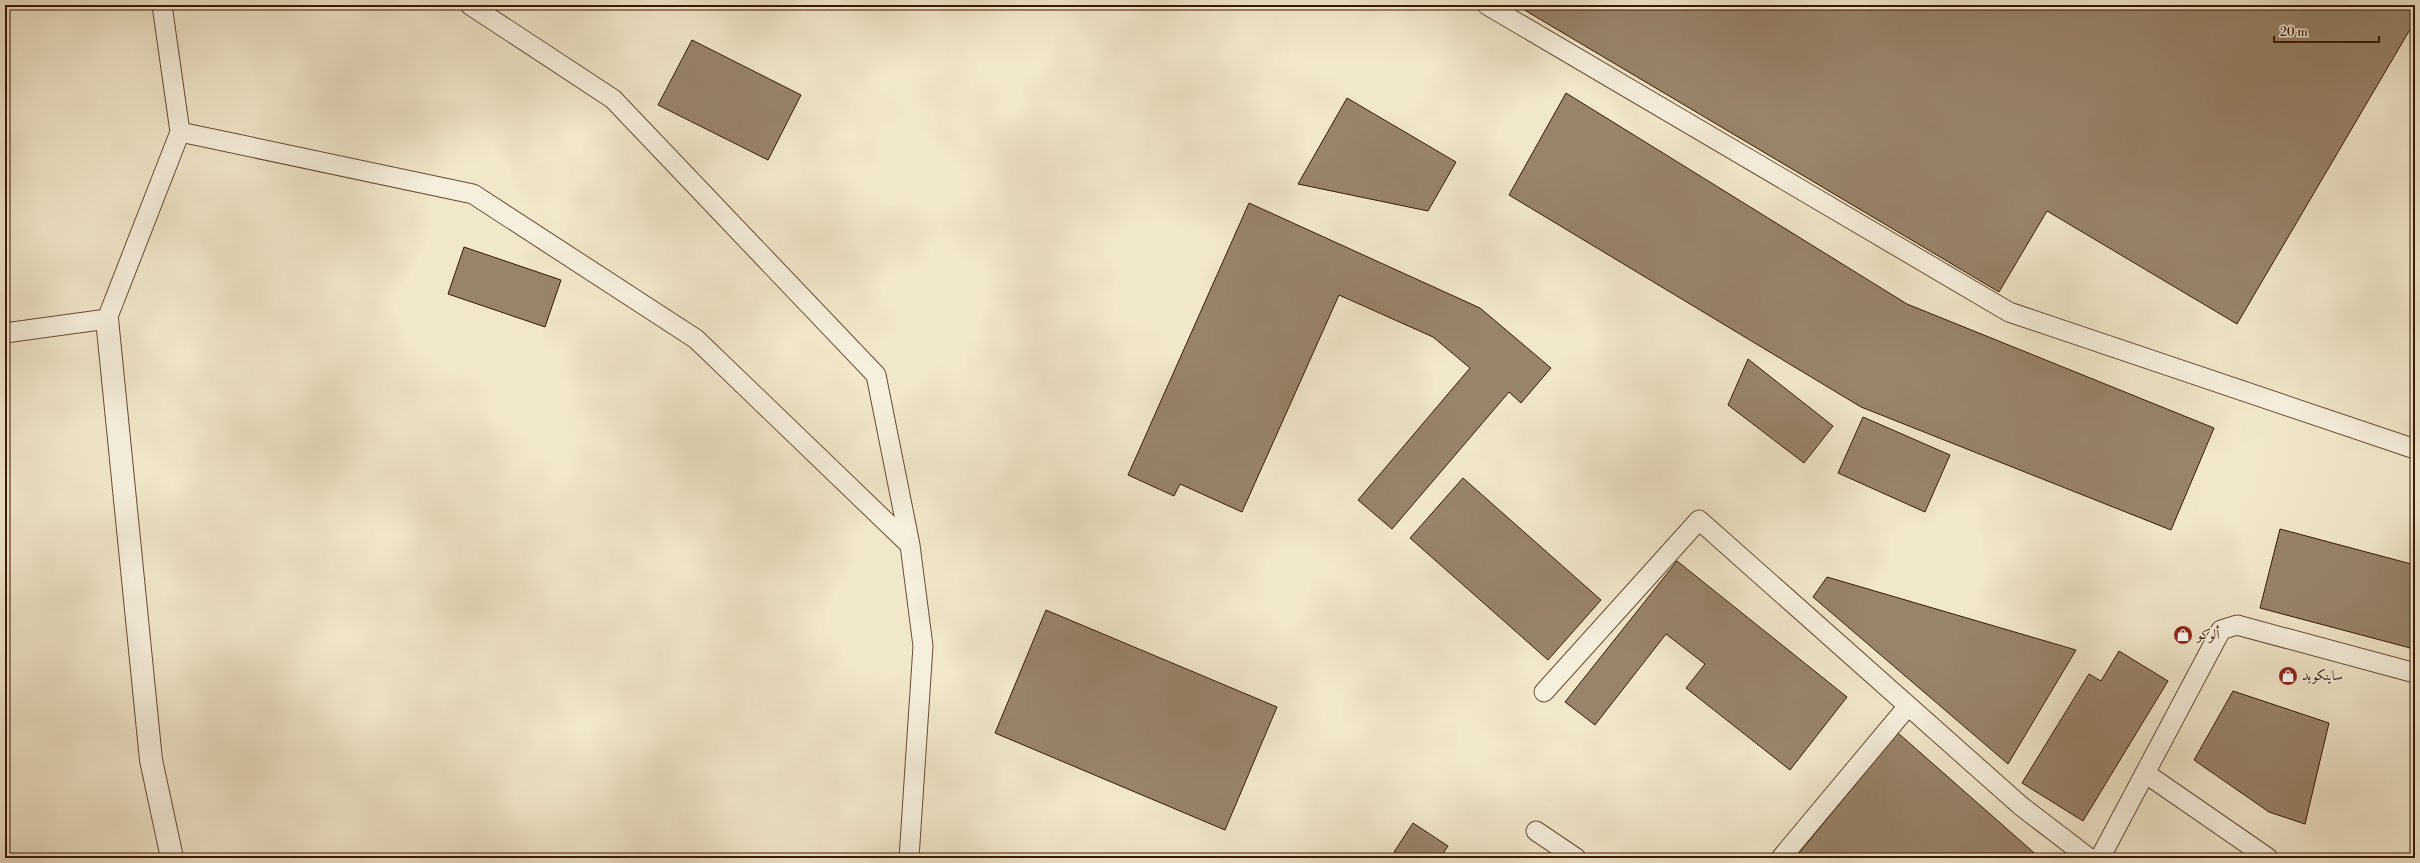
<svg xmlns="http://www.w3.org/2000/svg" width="2420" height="863" font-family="'Libre Bodoni',Amiri,serif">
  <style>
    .building { fill: #98846a; stroke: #381903 }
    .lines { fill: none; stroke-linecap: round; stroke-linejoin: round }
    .lane-casing { stroke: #664c35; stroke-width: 21 }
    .street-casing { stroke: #664c35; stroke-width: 24 }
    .lane { stroke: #f6efdd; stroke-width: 19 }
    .street { stroke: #f6efdd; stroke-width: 22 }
    .labels { text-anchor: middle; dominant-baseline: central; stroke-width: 3; stroke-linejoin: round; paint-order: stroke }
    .poi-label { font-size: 14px; fill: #381903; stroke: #f6efdd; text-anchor: start }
  </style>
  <rect width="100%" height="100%" fill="#f1e7ca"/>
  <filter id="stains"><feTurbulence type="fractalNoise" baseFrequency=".005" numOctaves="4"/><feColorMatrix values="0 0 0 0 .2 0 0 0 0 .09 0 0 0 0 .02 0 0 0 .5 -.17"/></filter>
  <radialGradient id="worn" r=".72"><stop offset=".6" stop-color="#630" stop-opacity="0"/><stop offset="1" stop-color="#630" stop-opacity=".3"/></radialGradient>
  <path class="building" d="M821,5H834L832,10Z
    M1516,5H2415V21L2237,324L2047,211L1999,292Z
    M692,40L801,95L768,160L658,105Z
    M1566,93L1907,304L2214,428L2171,530L1861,407L1509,195Z
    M1347,98L1456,162L1428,211L1298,184Z
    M1249,203L1480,308L1551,368L1521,403L1509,392L1392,529L1358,500L1470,368L1433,337L1339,295L1242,512L1180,484L1174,496L1128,475Z
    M464,247L561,280L545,327L448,294Z
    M1748,359L1833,426L1804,463L1728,405Z
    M1863,417L1950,455L1925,512L1838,473Z
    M1463,478L1601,600L1548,660L1410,538Z
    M2280,529L2415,565L2414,649L2260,608Z
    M1677,561L1847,697L1790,770L1686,688L1705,664L1666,634L1595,725L1565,702Z
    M1827,577L2076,650L2008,764L1813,597Z
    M1046,610L1277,707L1225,830L995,733Z
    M2119,651L2168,681L2083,821L2022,783L2089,674L2101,681Z
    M2233,691L2329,723L2305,824L2269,812L2194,760Z
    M1898,733L2040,858H1795Z
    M1413,823L1448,846L1440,858H1403L1394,852Z"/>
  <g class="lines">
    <g class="lane-casing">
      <path id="lane" d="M470,5L613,99L876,375L910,545L923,646L909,858
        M1487,5L2009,312L2415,449
        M180,132L473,194L696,339L910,545
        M5,333L107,319L180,132L162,5
        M1544,692L1699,520L2021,806L2089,858
        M2145,773L2268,858
        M1536,831L1576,858
        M1781,858L1908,706
        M2100,858L2221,630L2237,625L2415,673"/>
    </g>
    <g class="street-casing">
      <path id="street" d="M107,319L151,760L172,858"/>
    </g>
    <use href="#lane" class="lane"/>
    <use href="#street" class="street"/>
  </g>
  <defs>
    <g id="shop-disc" transform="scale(1)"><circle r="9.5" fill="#8f2418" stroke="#f6efdd"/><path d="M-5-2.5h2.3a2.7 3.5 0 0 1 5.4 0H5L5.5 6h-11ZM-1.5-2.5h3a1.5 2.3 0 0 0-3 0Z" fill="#fff"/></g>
  </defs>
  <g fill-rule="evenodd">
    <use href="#shop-disc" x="2183" y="635"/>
    <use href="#shop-disc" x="2288" y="676"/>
  </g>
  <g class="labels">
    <g class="poi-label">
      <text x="2197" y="635">ألوكو</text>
      <text x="2302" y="676">ساينكوبد</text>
    </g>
  </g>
  <rect width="2420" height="863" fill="none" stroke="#f1e7ca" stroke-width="20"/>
  <rect x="6" y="6" width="2408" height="851" fill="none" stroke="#381903" stroke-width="2"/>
  <rect x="10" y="10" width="2400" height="843" fill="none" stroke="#381903"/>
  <path d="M2274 36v6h105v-6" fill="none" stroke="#381903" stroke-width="2"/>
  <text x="2280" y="36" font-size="12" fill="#381903" stroke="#f6efdd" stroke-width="3" paint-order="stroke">20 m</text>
  <rect width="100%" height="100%" filter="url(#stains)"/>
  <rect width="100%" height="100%" fill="url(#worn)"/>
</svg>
